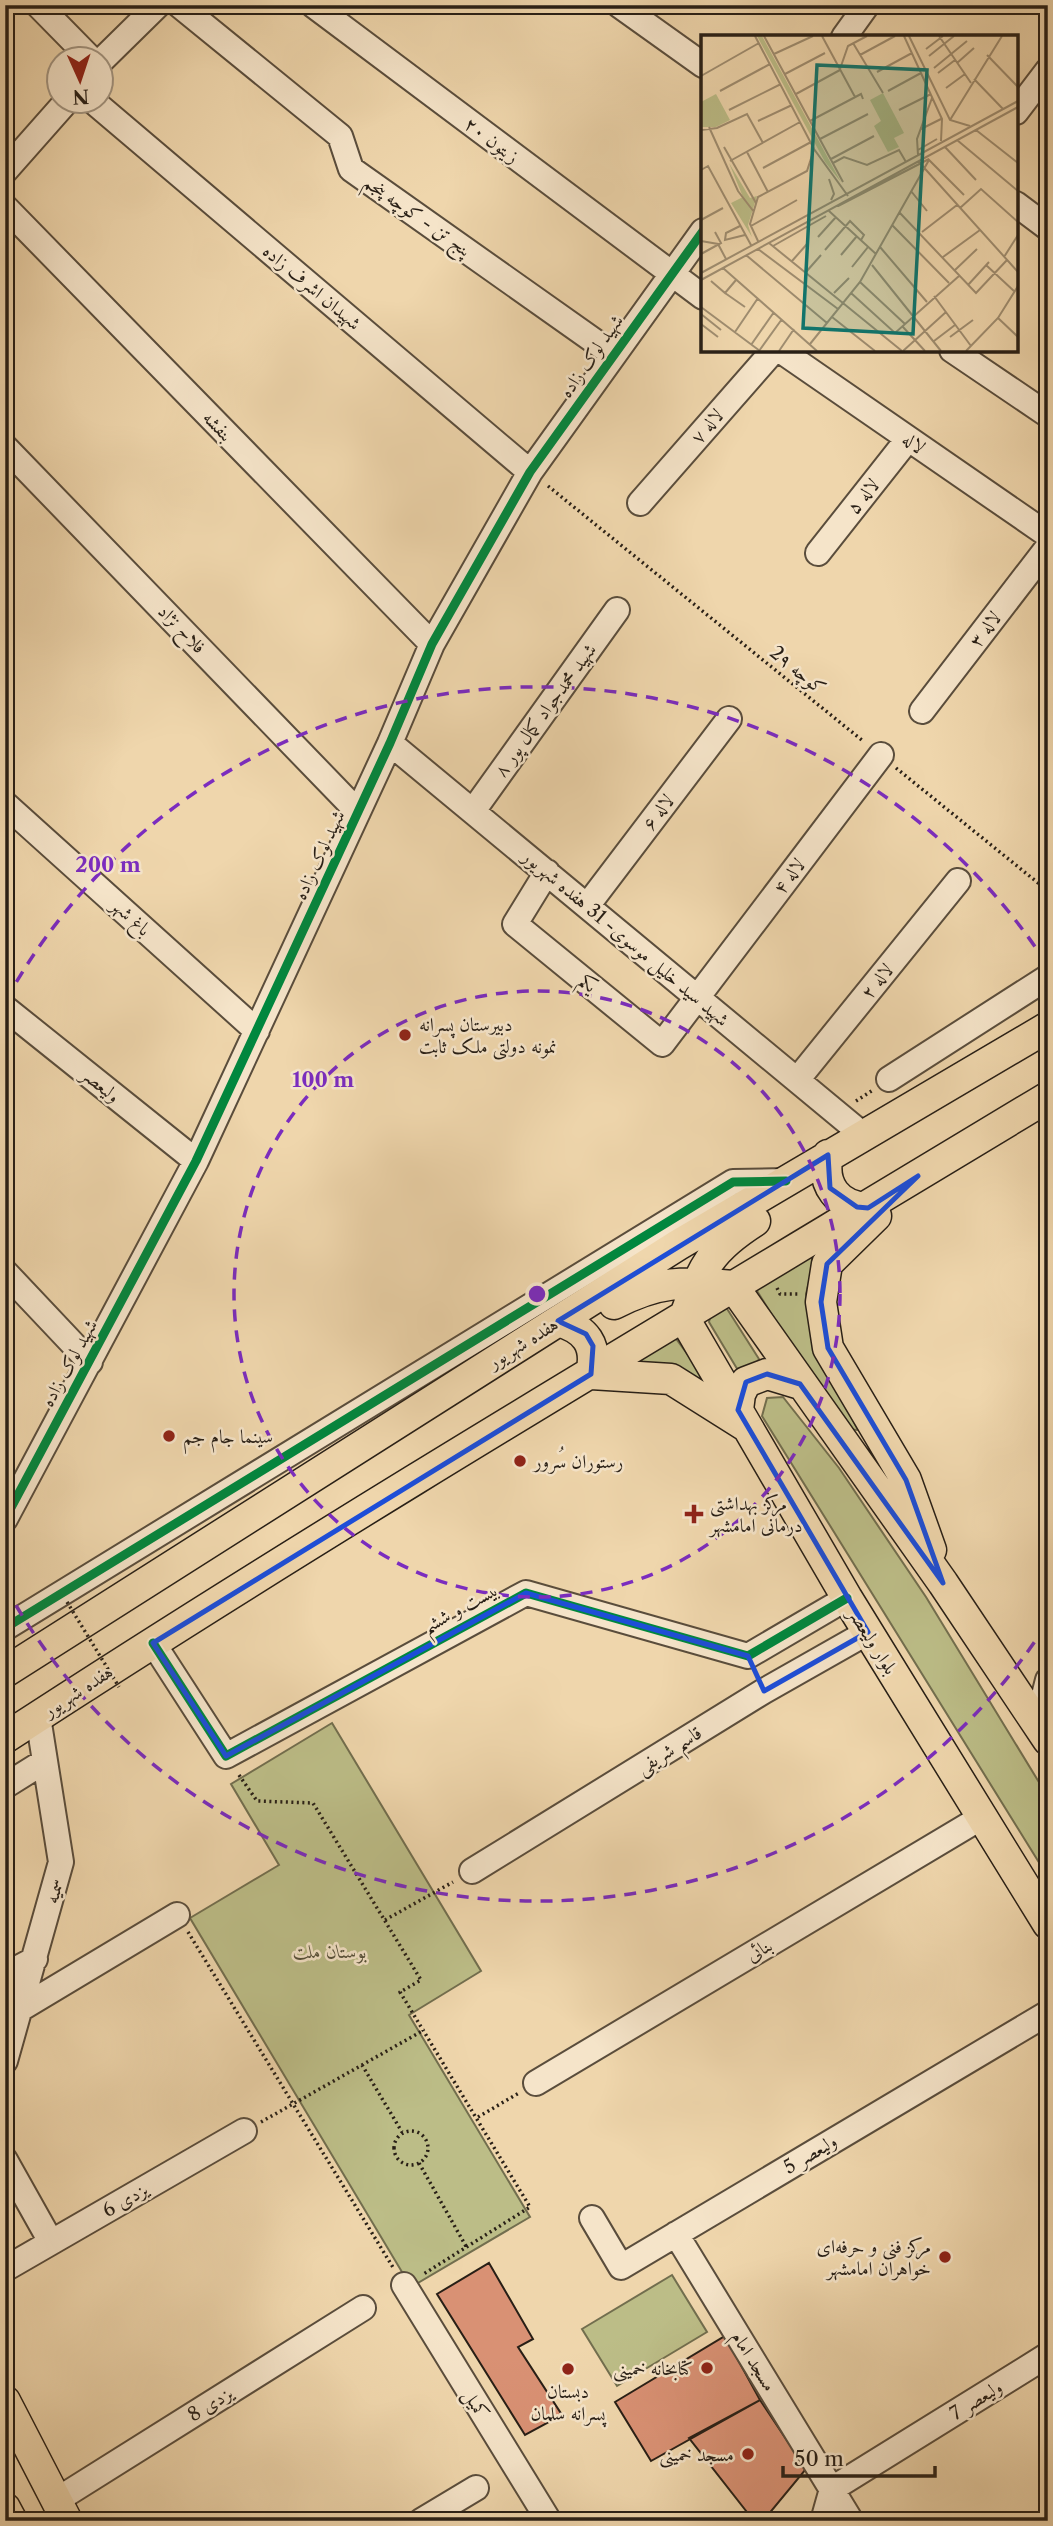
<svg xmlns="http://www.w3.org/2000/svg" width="1053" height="2526" font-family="'Libre Caslon Text',Amiri,serif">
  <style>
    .green { fill: #bcbd87; stroke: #726e4e; stroke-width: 2 }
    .building { fill: #d99174; stroke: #281f16; stroke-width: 2 }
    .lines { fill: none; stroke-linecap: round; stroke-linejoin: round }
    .minor-casing { stroke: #5a4d3c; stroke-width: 28 }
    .major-casing { stroke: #281f16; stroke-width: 33 }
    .path { stroke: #281f16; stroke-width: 3.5; stroke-dasharray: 2 3.5; stroke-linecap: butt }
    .minor { stroke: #f5e4c9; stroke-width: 24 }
    .major { stroke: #efd6ac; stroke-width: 30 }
    .path-bridge { stroke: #281f16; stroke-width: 3.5; stroke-dasharray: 2 3.5; stroke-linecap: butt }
    .cycleway-casing { stroke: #f5e4c9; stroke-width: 13 }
    .cycleway { stroke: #00873e; stroke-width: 9 }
    .marked { fill: none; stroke: #1d4ed8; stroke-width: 5; stroke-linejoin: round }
    .ring { fill: none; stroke: #7b2cbf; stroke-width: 3.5; stroke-dasharray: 12 9 }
    .poi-dot { fill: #8f2418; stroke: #f5e4c9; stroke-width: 2.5 }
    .labels { text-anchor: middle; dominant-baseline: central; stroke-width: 5; stroke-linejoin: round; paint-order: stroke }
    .street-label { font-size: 19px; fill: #281f16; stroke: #f5e4c9 }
    .poi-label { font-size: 19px; fill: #281f16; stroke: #f5e4c9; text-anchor: start }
    .park-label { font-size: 19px; font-style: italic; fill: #544e38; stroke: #f5e4c9 }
    .inset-road { fill: none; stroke: #9f8d70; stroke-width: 2 }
    .view { fill: #0f766e; fill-opacity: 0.15; stroke: #0f766e; stroke-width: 3.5 }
    .inset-edge { fill: none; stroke: #281f16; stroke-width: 3.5 }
    .centre { fill: #7b2cbf; stroke: #f5e4c9; stroke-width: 3.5 }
    .ring-label { font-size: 21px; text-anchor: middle; font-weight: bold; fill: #7b2cbf; stroke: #f5e4c9; stroke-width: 5; stroke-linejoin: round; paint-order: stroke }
  </style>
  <rect width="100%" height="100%" fill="#efd6ac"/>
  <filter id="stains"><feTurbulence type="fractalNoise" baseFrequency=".00286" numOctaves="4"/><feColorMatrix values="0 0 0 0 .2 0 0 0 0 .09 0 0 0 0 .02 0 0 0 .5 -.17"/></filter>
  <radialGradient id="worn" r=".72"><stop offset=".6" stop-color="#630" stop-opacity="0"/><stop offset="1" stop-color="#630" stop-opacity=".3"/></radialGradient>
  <path class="green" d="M849,1227L815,1258L806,1294L813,1342L858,1430L843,1429L754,1286Z
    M724,1304L759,1359L753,1371L739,1372L709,1322L712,1309Z
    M674,1336L722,1401L614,1371Z
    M783,1397L839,1468L926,1597L1048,1797V1877L762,1416L767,1398Z
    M332,1723L481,1971L409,2015L530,2217L411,2287L190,1918L279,1865L231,1784Z
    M672,2275L707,2332L617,2386L582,2329Z"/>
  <path class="building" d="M489,2263L533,2339L518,2347L562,2415L525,2435L437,2294Z
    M725,2336L760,2400L651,2461L615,2402Z
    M760,2400L806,2469L763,2521H754L689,2438Z"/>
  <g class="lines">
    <g class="minor-casing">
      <path id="minor" d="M38,5L92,60
        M179,5L340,136L351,169L614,355
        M313,5L703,297
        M619,5L703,65
        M844,37L867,5
        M102,60L158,5
        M94,102L530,472
        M1016,112L1048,70
        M5,171L66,102
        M1016,204L1048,228
        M5,207L432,644
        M780,350L1048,535
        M952,350L1048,415
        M5,447L358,812
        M640,503L774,350
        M818,553L908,439
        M922,711L1048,547
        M390,743L862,1134
        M5,804L257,1031
        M473,811L617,610
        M547,872L515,924L662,1044L881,755
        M587,906L729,719
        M5,1008L196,1161
        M889,1079L1048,977
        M797,1080L958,881
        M5,1272L90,1362
        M5,1519L196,1161L390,743L432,644L530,472L703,231
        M5,1628L733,1182L786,1181
        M153,1643L226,1756L526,1593L748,1656L847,1598
        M1037,1723L1048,1680
        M5,1786L45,1761
        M472,1871L764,1691L868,1632
        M5,1975L35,1959
        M22,2008L177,1915
        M5,2061L61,1862L38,1717
        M536,2083L982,1817
        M5,2160L51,2242
        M592,2218L621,2267L1048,2013
        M676,2234L851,2521
        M5,2269L244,2131
        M404,2285L549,2521
        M832,2489L1048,2355
        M57,2500L363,2308
        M421,2521L476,2488
        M823,2521L832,2489"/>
    </g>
    <g class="major-casing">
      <path id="major" d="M828,1155C821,1185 838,1207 868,1208
        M876,1216L827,1264L821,1302L828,1348L906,1480L931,1550
        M755,1221C708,1251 703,1267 684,1318L847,1598L1048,1924
        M614,1304C658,1281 684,1281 733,1286L943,1583L1048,1740
        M558,1321C586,1329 598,1345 591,1374L671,1379L744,1425
        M738,1410L740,1394L746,1382L767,1374L800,1384
        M5,1672L678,1245L1048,1027
        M5,1738C347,1515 699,1308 1048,1097
        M5,2401L67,2521
        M5,2508L12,2521"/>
    </g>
    <path class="path" d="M548,486L863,741
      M896,768L1048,891
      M856,1101L873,1090
      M777,1288L780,1294H798
      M239,1775L257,1801L313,1803L421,1980L400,1992L530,2207L422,2275
      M385,1920L453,1882
      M188,1932L394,2269
      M362,2065L402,2132
      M478,2117L519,2093
      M261,2122L424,2030
      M394 2148a17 17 0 1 1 34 0a17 17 0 1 1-34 0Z
      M419,2163L467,2248"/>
    <use href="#minor" class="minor"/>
    <use href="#major" class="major"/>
    <path class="path-bridge" d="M67,1602L119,1687"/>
    <g class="cycleway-casing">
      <path id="cycleway" d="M5,1519L196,1161L390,743L432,644L530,472L703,231
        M5,1628L733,1182L786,1181
        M153,1643L226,1756L526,1593L748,1656L847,1598"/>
    </g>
    <use href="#cycleway" class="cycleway"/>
  </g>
  <path class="marked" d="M828,1155L830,1188L857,1207L868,1208L918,1176L827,1264L821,1302L828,1348L906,1480L943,1583L800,1384L767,1374L746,1382L738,1410L868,1632L764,1691L748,1656L526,1593L226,1756L153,1643L591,1374L593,1346L586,1334L558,1321Z"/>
  <g class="ring">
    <circle cx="537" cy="1294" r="303"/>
    <path d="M1046 1625A607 607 0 0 1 6 1588M6 1000A607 607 0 0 1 1046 963"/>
  </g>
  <g class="poi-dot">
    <circle cx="405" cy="1035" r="7"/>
    <circle cx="169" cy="1436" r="7"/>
    <circle cx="520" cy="1461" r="7"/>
    <path d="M690.5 1503.5h7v7h7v7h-7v7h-7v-7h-7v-7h7z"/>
    <circle cx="945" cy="2257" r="7"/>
    <circle cx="707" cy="2368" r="7"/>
    <circle cx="568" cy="2369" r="7"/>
    <circle cx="748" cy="2454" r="7"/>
  </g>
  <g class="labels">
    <g class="street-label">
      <text transform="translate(492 140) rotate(37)">زیتون ۲۰</text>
      <text transform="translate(418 216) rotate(35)">پنج تن - کوچه پنجم</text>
      <text transform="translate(312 287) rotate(40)">شهیدان اشرف زاده</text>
      <text transform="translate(591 356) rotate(-55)">شهید لوک زاده</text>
      <text transform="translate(218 426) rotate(46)">بنفشه</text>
      <text transform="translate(707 426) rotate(-49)">لاله ۷</text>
      <text transform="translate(914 443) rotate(35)">لاله</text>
      <text transform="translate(863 496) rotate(-51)">لاله ۵</text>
      <text transform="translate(182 629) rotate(46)">فلاح نژاد</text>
      <text transform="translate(985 629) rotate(-53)">لاله ۳</text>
      <text transform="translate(798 670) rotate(39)">کوچه 2۹</text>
      <text transform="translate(545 710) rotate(-54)">شهید محمدجواد کمال پور ۸</text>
      <text transform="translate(658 812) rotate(-53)">لاله ۶</text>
      <text transform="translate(319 855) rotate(-65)">شهید لوک زاده</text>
      <text transform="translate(789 876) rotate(-53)">لاله ۴</text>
      <text transform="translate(131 917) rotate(42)">باغ شهر</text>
      <text transform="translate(626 938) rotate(40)">شهید سید خلیل موسوی- 31 هفده شهریور</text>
      <text transform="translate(877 981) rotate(-51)">لاله ۲</text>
      <text transform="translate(588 983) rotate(39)">یکم</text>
      <text transform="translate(101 1085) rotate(39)">ولیعصر</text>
      <text transform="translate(523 1343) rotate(-32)">هفده شهریور</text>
      <text transform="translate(69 1363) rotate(-61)">شهید لوک زاده</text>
      <text transform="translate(460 1608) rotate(-29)">بیست و ششم</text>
      <text transform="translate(873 1641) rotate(58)">بلوار ولیعصر</text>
      <text transform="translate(78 1691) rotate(-33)">هفده شهریور</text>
      <text transform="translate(669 1750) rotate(-32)">قاسم شریفی</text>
      <text transform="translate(54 1891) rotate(-75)">سمیه</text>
      <text transform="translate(759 1950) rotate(-31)">بنائی</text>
      <text transform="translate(810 2154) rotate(-31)">ولیعصر 5</text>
      <text transform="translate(125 2200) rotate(-30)">یزدی 6</text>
      <text transform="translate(754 2361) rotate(58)">مسجد امام</text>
      <text transform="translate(976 2400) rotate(-32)">ولیعصر 7</text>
      <text transform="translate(210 2404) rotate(-32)">یزدی 8</text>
      <text transform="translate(476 2404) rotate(59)">کمیل</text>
    </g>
    <g class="poi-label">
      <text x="419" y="1024">دبیرستان پسرانه<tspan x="419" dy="22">نمونه دولتی ملک ثابت</tspan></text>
      <text x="183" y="1436">سینما جام جم</text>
      <text x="534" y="1461">رستوران سُرور</text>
      <text x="710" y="1503">مرکز بهداشتی<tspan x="710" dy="22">درمانی امامشهر</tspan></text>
      <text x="931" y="2246" text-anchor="end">مرکز فنی و حرفه‌ای<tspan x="931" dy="22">خواهران امامشهر</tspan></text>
      <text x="693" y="2368" text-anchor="end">کتابخانه خمینی</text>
      <text x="568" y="2391" text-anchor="middle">دبستان<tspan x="568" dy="22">پسرانه سلمان</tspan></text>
      <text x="734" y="2454" text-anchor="end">مسجد خمینی</text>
    </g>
    <g class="park-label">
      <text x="330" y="1951">بوستان ملت</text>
    </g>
  </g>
  <g transform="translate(701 35)">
    <rect width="317" height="317" fill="#efd6ac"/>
    <path d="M56,1H61L140,147L124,127ZM182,58L203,98L193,103L198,112L187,117L173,91L180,86L169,65ZM15,59L29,85L15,92H0V67ZM28,128L49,163L56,161L47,190L51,202L30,168L42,162Z" fill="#bcbd87"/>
    <path class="inset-road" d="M54,1L113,114L147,161M63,1L142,147M121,1L154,62M203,1L241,84L240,106M208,1L249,85L269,91M238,1L270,48M152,8L182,58M225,14L242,1M73,19L112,1M159,20L194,1M286,20L317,52M228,21L253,1M256,28L273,13M233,33L266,6M139,34L147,11L166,1M176,37L211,18M237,38L254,25M84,39L124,18M0,41L58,8M273,44L302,74M245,53L264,39M19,56L69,29M187,56L220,38M95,59L139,35M28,75L80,49M198,75L230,59M249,85L301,1M57,86L91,70M109,86L160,59L162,64M8,92L37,156L53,177M220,94L240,84M0,95L16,93L46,79L62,108M275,95L317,128M119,104L167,79M256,105L317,156M23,112L55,168M244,112L275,145M217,115L236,104M46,117L67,157M217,120L216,104L231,63M130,124L173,101M29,126L99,87M217,126L317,237M132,128L143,122L166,130L198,115L205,127M62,133L110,107M0,135L7,131L50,210M128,144L133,159L130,165M210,156L226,176M137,171L228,124M259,173L280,154L317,187M128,176L175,219M198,177L275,258L306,225M0,185L22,173M191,190L248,248M39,191L25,198L24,205L44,200M50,191L96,165M221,197L256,170M117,202L135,182M0,206L17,209L25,224M57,206L49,189L57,162L106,136L113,114M68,208L201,316M72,211L125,181M179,212L226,267M57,214L137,274M124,215L149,186L163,200L160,205M0,219L20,208L14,197M45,220L126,288M140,220L156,201M242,222L279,195M303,222L317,200M91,226L106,209M171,230L240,316M285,230L314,257M151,232L167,212M22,233L116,316M254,235L276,214M105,237L120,220M0,238L317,66M0,245L317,72M10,246L24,258L35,245M159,247L204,289M267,250L288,227M24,258L44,272M133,258L148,243M150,258L194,298L258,241M233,261L270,311M0,272L59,316M0,279L20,295M131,282L174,316M297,283L317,302M0,289L17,302M202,292L224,316M34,297L57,263M249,302L272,285M233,306L254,290M109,309L159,247L228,125L263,160M50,310L73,277M58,316L81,284M78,316L93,294M202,316L245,277M265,316L297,283L317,251"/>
    <path class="view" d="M116,30L226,35L212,299L102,293Z"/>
    <rect width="317" height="317" class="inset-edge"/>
  </g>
  <circle cx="537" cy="1294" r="10" class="centre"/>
  <g class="ring-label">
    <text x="108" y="872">200 m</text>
    <text x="323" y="1087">100 m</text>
  </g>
  <rect width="1053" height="2526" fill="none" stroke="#efd6ac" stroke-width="28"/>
  <rect x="7" y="7" width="1039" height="2512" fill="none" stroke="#281f16" stroke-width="3.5"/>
  <rect x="14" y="14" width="1025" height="2498" fill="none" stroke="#281f16" stroke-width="2"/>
  <g transform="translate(80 80) rotate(177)"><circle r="33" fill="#f5e4c9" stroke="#a39581" stroke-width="2"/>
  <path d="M0-5L12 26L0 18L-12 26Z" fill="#8f2418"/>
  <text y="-10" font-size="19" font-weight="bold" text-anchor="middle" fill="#281f16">N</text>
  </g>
  <path d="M783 2466v10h152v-10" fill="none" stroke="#281f16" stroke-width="3.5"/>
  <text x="794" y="2466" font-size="21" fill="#281f16" stroke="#f5e4c9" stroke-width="5" paint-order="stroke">50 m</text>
  <rect width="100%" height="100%" filter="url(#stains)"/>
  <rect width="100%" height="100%" fill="url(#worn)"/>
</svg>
